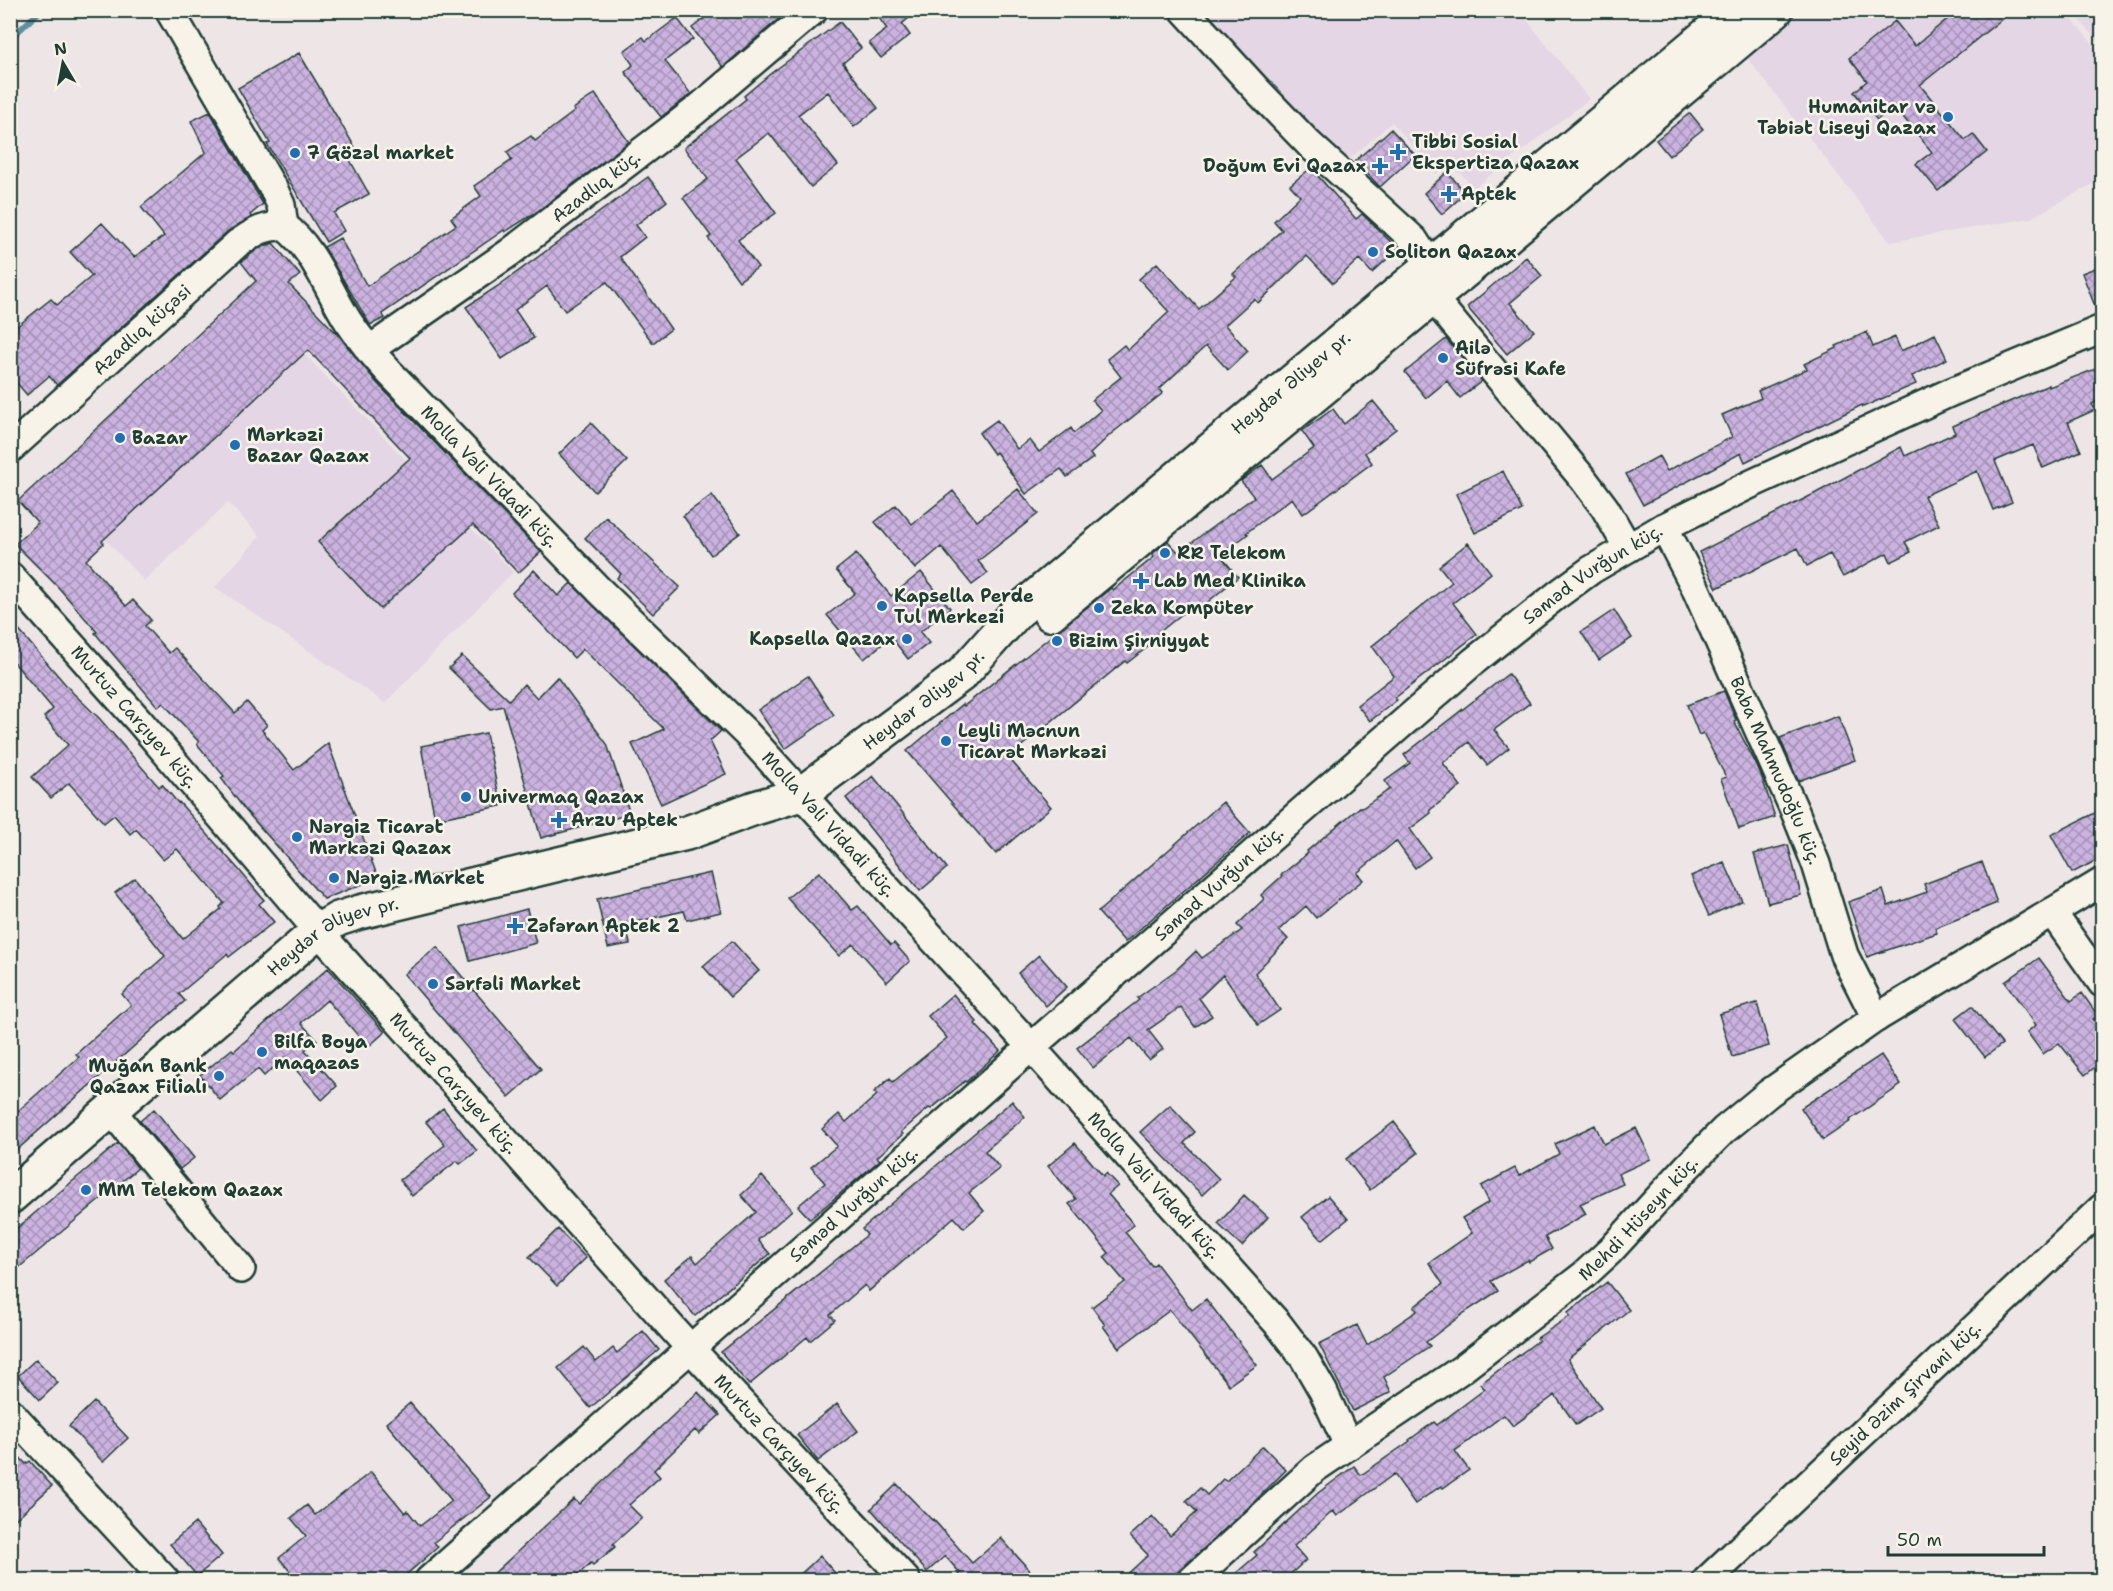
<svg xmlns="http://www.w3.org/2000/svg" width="2113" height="1591" font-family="'Shantell Sans',sans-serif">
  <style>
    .built { fill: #e4d6e4 }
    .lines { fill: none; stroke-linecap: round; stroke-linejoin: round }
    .stream { stroke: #5c929f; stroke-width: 6 }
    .building { fill: url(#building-cross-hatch); stroke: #1f3d34; stroke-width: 1.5 }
    .minor-casing { stroke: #1f3d34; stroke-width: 32 }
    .major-casing { stroke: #1f3d34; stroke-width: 38 }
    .minor { stroke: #f7f3e8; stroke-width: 27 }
    .major { stroke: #f7f3e8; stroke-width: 33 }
    .poi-dot { fill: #1f6fb2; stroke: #f7f3e8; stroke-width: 2 }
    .labels { text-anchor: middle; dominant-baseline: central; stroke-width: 5; stroke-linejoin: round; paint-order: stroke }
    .poi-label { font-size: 18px; font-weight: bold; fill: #1f3d34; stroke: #f7f3e8; text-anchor: start }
    .street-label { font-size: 18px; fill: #1f3d34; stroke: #f7f3e8 }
  </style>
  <defs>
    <pattern id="building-cross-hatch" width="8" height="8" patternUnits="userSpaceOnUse" patternTransform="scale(1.5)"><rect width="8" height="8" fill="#cbb2e0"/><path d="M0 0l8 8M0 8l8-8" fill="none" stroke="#a492b6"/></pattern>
  </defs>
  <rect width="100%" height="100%" fill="#eee6e6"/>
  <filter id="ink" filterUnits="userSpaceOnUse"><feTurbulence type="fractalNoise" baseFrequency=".0167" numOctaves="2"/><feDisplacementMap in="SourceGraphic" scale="12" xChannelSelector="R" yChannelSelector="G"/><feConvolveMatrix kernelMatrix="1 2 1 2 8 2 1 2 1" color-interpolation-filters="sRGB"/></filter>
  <g filter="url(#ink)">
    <path class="built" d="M1199,11H1520L1589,99L1474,188L1449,161L1436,174L1392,122L1343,165Z
      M1798,11H2065L2102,55V179L2031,218L1890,242L1745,55Z
      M2072,11H2102V47Z
      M245,292L513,572L385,703L215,587L260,536L228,503L144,581L67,498Z"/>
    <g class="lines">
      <path class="stream" d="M10,39L41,10"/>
    </g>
    <path class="building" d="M715,10H789L723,67L692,28Z
      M873,10H918L902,24L910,35L881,58L869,43L887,29Z
      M1958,10H2013L1920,85L1965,140L1973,134L1987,152L1938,191L1916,164L1932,152L1894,106L1877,120L1854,92L1867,81L1849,58L1895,21L1915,46Z
      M677,18L693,39L665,61L691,94L661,117L625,72L633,65L624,51L643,37L646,41Z
      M840,22L861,48L843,63L878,108L854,127L828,92L798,115L838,165L811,187L769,133L736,158L776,213L738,240L758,267L739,281L708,238L711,236L683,198L708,179L684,148L746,99L744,96L770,74Z
      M299,53L356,149L347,155L369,194L334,213L344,231L326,242L267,144L270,143L238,88Z
      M595,94L629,142L535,213L505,232L504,230L382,314L385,318L370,325L324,247L340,238L367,286L456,225L451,218L481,196L474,186L512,160L507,152L531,136L535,141L575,111L573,109Z
      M210,112L263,204L250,215L252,217L228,231L57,385L49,376L27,395L10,375V332L51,299L57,305L92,276L70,252L102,223L134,257L164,236L141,207L206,152L191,121Z
      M1690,113L1703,129L1669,156L1656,140Z
      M1391,129L1415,155L1380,187L1355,161Z
      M1311,168L1356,219L1362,214L1398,249L1372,273L1359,259L1333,283L1307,256L1258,303L1254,299L1225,325L1248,351L1228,370L1206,346L1159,389L1163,393L1111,434L1090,454L1093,458L1067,477L1061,469L1026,494L996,452L994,454L979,433L997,420L1017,449L1030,440L1039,452L1071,428L1074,433L1101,410L1092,400L1121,377L1107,359L1124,345L1128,350L1169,312L1139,279L1157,263L1199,309L1236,277L1233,274L1282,230L1274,221L1300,196L1290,185Z
      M1447,172L1466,193L1442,214L1424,193Z
      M648,177L667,201L636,225L645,237L620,257L671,329L653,343L607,282L565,311L547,286L515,310L534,338L502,359L466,307L498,286Z
      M273,243L300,275L289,284L342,339L377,383L541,552L518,573L473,525L380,609L318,542L410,458L308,350L102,541L104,543L86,560L126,606L133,600L151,620L145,626L169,653L175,648L235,713L247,702L267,725L262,730L294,770L328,743L378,878L324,899L245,810L221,778L224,776L197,744L199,742L163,703L158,707L95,633L97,632L58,587L15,544L38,523L18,501L256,281L241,262L258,249Z
      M1526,257L1542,276L1510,303L1534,331L1507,354L1467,307Z
      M2103,265V314H2098L2082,273Z
      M1867,332L1873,347L1895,337L1901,351L1935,334L1947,359L1912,376L1916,384L1863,407L1862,405L1745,462L1741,453L1643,505L1626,474L1659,456L1667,471L1732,437L1722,415L1761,398L1758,391L1807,369L1804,364L1837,348L1836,346Z
      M1446,339L1482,381L1460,398L1447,381L1426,398L1405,372Z
      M2103,366V399L2092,404L2095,410L2068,422L2081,451L2043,468L2033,445L1995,461L2012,502L1993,510L1977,471L1924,496L1939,525L1905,542L1911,552L1891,562L1887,553L1843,577L1830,554L1807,566L1798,548L1717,588L1699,552L1816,493L1901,447L1905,456L1955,433L1952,426L2049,385V387Z
      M1373,401L1396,429L1365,453L1372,463L1303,514L1292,498L1246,533L1248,534L1220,555L1238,577L1198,610L1193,605L1151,639L1154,642L1127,663L1125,661L1008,757L1051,807L996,854L907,751L963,704L964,706L1111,588L1113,590L1154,557L1152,554L1168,541L1179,553L1203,534L1254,497L1241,481L1262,465L1272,479L1314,448L1302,431L1333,409L1344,424Z
      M591,423L627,461L595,492L559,454Z
      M1503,471L1522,510L1475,533L1456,494Z
      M1018,489L1038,514L978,561L988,573L972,585L941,547L915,569L875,522L896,505L912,524L953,491L977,521Z
      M712,495L740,533L711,555L683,516Z
      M606,517L680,587L653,614L617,578L621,574L585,538Z
      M1468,543L1491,573L1453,603L1477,634L1395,698L1397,700L1370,721L1357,705L1394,676L1372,646L1452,582L1439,566Z
      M856,554L891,596L921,572L950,608L920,632L929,643L908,659L891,637L864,659L827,615L855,593L836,570Z
      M534,570L558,596L571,583L721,731L710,741L726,774L661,804L632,744L664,729L583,649L574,658L512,593Z
      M1614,610L1632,638L1599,660L1581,632Z
      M10,620L73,693L99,718L159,787L162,784L178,803L179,802L240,871L264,900L259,904L274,922L229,957L227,954L179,994L185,1001L10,1156V1118L79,1057L76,1054L131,1005L122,994L165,956L115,893L135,878L183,939L221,909L220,907L224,903L177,849L163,860L136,829L130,834L114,815L104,823L69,783L51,798L32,777L68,745L44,717L53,709L10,658Z
      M462,656L509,700L524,684L537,698L557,677L607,744L630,814L541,838L503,706L491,709L449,668Z
      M1508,674L1530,703L1494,730L1509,748L1487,765L1469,742L1443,763L1461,786L1430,810L1431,813L1410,829L1430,857L1415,868L1396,841L1357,873L1363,880L1316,918L1306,906L1279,930L1288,939L1255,973L1280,1010L1258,1025L1223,975L1199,998L1212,1016L1195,1027L1181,1007L1148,1030L1163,1049L1149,1060L1131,1038L1093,1068L1077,1048L1139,1000L1137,998L1176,970L1196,951L1202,958L1242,930L1237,925L1264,899L1261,895L1282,876L1281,875L1308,853L1307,851L1360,807L1362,808L1390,789L1385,781L1410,763L1404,755Z
      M808,676L834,715L785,749L758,710Z
      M1724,691L1736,720L1734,721L1760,772L1775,817L1739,829L1721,779L1726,777L1703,733L1699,735L1687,705Z
      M1838,716L1855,760L1798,781L1780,738Z
      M486,733L501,806L435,819L421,746Z
      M873,776L947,868L920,891L846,798Z
      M1223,802L1250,833L1125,942L1098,912Z
      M2103,809V857L2072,873L2051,835Z
      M1788,845L1801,895L1768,903L1754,854Z
      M1724,862L1742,901L1709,916L1691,876Z
      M1982,862L1997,903L1935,928L1937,933L1867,957L1848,902L1883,890L1888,906L1927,892L1924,884Z
      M819,872L852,910L858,906L891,945L894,943L910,961L887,982L853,944L839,956L787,898Z
      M711,873L721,912L687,920L684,911L626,924L630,944L608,948L597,899Z
      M527,909L536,943L470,961L461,927Z
      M732,941L759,971L730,997L703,966Z
      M437,947L541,1069L509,1097L404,974Z
      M1039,955L1067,987L1046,1006L1018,973Z
      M2039,958L2071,1001L2082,993L2098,1016L2093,1019L2103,1031V1061L2085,1075L2059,1043L2043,1054L2027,1032L2036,1025L2005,982Z
      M328,968L385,1032L368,1047L327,1000L301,1023L317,1040L305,1050L337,1086L322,1100L285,1057L264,1076L258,1069L220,1100L200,1075L232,1049L234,1051Z
      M953,994L977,1022L975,1024L1000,1051L966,1082L965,1081L931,1109L929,1108L901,1132L903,1134L877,1157L880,1160L810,1219L798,1206L825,1183L811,1167L837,1146L822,1129L839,1114L846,1122L877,1095L874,1092L890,1078L893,1082L947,1038L928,1016Z
      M1757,1003L1769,1046L1732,1057L1719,1014Z
      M1972,1006L2002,1044L1985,1057L1955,1019Z
      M1881,1055L1901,1085L1850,1120L1851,1121L1823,1140L1801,1108Z
      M1012,1101L1025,1117L985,1151L1000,1168L969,1193L984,1211L964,1228L954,1217L869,1291L865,1285L830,1315L835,1320L810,1341L807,1337L749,1385L721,1352L867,1235L862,1229Z
      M1170,1105L1195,1132L1184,1143L1219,1179L1202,1195L1140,1132Z
      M443,1108L477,1151L460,1164L457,1161L412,1196L400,1180L445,1145L426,1122Z
      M154,1109L194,1158L180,1169L140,1121Z
      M1394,1122L1418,1153L1370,1190L1346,1159Z
      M1595,1125L1604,1144L1636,1128L1651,1159L1618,1174L1623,1184L1580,1204L1586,1214L1545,1237L1552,1249L1529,1262L1528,1260L1491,1281L1498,1291L1464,1313L1426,1342L1430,1346L1384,1377L1391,1392L1353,1411L1319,1344L1357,1325L1367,1345L1417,1311L1414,1307L1443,1284L1429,1263L1472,1233L1462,1218L1489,1202L1481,1186L1515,1168L1519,1176L1559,1154L1555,1144Z
      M118,1143L138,1168L10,1275V1234Z
      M1075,1143L1103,1176L1106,1173L1118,1186L1108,1194L1134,1225L1125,1232L1152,1266L1156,1263L1192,1310L1206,1299L1257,1365L1229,1385L1170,1310L1119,1348L1103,1326L1105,1325L1092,1307L1125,1282L1104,1257L1109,1253L1069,1204L1076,1199L1048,1166Z
      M762,1176L792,1210L758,1240L770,1254L695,1316L664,1279L692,1256L697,1263L756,1212L741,1195Z
      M1244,1195L1268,1217L1242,1246L1218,1224Z
      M1328,1196L1348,1219L1322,1240L1302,1217Z
      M558,1229L586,1258L557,1286L529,1257Z
      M1607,1282L1629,1310L1568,1359L1601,1408L1576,1425L1555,1395L1513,1426L1504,1415L1455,1451L1469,1470L1443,1488L1441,1486L1415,1504L1394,1474L1337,1516L1333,1511L1294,1546L1306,1560L1283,1581H1227L1257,1555L1254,1552L1318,1493L1354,1466L1361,1475L1410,1441L1409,1440L1434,1422L1437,1425L1485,1389L1480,1384L1539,1340L1537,1338L1570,1316L1568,1313Z
      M643,1331L659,1350L590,1408L558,1368L584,1347L596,1362L613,1348L617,1353Z
      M36,1359L58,1383L40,1400L18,1376Z
      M698,1392L720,1415L699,1434L695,1430L654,1470L660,1477L629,1505L642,1518L613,1544L615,1547L593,1565L591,1563L571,1581H486L574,1499L579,1504Z
      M94,1402L128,1438L103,1462L69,1426Z
      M410,1403L491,1497L434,1542L438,1547L399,1581H298L279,1558L306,1536L291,1518L307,1505L315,1515L371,1472L405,1513L407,1510L420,1526L452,1501L386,1423Z
      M837,1404L858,1431L818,1461L797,1435Z
      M1263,1446L1286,1470L1250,1506L1168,1581H1120L1148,1555L1130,1536L1152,1516L1170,1536L1197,1512L1186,1501L1200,1488L1207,1495L1223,1479L1226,1481Z
      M10,1447L26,1464L30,1461L52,1486L10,1524Z
      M897,1484L932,1520L933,1519L972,1563L1001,1538L1032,1573L1023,1581H952L960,1573L945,1556L927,1572L871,1509Z
      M195,1523L222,1555L197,1576L170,1544Z
      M820,1556L842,1581H793Z"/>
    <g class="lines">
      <g class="minor-casing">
        <g id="minor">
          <path d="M169,10L274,190L281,205L284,226"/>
          <path d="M1184,10L1258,91L1309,144L1414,240L1430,265"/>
          <path id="s1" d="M284,226C314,248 328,290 348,321C360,339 374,356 389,372L599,590L746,733L1031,1047L1278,1324L1304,1358L1323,1391L1348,1445"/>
          <path d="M1431,299L1443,310L1584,480L1605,508L1628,548"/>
          <path id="s2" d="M369,350L509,253L695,111L814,10"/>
          <path id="s3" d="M10,449L238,243C255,232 263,226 284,226"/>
          <path id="s4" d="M1664,527L1695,587L1796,814L1816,864L1844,955L1876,1018"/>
          <path id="s5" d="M10,576L140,722L318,931L690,1348L906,1580"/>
          <path d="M2052,912L2102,983"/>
          <path d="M111,1110L241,1269"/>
          <path d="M10,1412L165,1580"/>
          <path id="s6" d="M429,1580L1031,1047L1474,661L1557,595L1591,570L1664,527L1749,485L1949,393L2102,329"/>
          <path id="s7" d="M1192,1580L1314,1469L1462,1369L1584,1275L1610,1251L1687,1167L1724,1130L1769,1093L1876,1018L2102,882"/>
          <path id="s8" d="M1707,1580L2102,1208"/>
        </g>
      </g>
      <g class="major-casing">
        <g id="major">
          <path d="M1050,614L1506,237L1776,10"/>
          <path id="s9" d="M10,1197L318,931L338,919L360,912L687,833L752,809L801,794L962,674L1017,612L1736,10"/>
        </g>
      </g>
      <use href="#minor" class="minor"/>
      <use href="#major" class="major"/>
    </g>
  </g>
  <g class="poi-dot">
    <circle cx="1948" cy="117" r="6"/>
    <path d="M1395 143h6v6h6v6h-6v6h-6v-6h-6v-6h6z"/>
    <circle cx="295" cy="153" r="6"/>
    <path d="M1377 157h6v6h6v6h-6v6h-6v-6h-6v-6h6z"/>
    <path d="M1446 185h6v6h6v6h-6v6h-6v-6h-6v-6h6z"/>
    <circle cx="1373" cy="252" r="6"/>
    <circle cx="1443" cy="358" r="6"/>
    <circle cx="120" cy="438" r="6"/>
    <circle cx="235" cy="445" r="6"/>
    <circle cx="1165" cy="553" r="6"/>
    <path d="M1138 572h6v6h6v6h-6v6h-6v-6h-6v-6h6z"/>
    <circle cx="882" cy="606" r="6"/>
    <circle cx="1099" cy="608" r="6"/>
    <circle cx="907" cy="639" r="6"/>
    <circle cx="1057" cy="641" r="6"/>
    <circle cx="946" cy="741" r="6"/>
    <circle cx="466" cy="797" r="6"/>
    <path d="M556 811h6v6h6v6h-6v6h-6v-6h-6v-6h6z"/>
    <circle cx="297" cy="837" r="6"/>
    <circle cx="334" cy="878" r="6"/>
    <path d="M512 917h6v6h6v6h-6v6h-6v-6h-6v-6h6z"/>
    <circle cx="433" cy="984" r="6"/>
    <circle cx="262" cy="1052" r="6"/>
    <circle cx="219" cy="1076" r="6"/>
    <circle cx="86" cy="1190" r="6"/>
  </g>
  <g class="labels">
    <g class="poi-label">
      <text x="1936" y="107" text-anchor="end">Humanitar və<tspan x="1936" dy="21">Təbiət Liseyi Qazax</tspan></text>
      <text x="1412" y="142">Tibbi Sosial<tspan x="1412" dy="21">Ekspertiza Qazax</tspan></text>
      <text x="307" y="153">7 Gözəl market</text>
      <text x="1366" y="166" text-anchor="end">Doğum Evi Qazax</text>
      <text x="1461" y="194">Aptek</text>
      <text x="1385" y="252">Soliton Qazax</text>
      <text x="1455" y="348">Ailə<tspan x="1455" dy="21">Süfrəsi Kafe</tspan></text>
      <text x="247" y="435">Mərkəzi<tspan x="247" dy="21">Bazar Qazax</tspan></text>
      <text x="132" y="438">Bazar</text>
      <text x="1177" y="553">RR Telekom</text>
      <text x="1154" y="581">Lab Med Klinika</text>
      <text x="894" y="596">Kapsella Perde<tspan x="894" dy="21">Tul Merkezi</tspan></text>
      <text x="1111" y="608">Zeka Kompüter</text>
      <text x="895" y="639" text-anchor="end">Kapsella Qazax</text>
      <text x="1069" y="641">Bizim Şirniyyat</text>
      <text x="958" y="731">Leyli Məcnun<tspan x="958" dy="21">Ticarət Mərkəzi</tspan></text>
      <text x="478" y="797">Univermaq Qazax</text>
      <text x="571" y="820">Arzu Aptek</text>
      <text x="309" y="827">Nərgiz Ticarət<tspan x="309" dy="21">Mərkəzi Qazax</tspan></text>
      <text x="346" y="878">Nərgiz Market</text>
      <text x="527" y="926">Zəfəran Aptek 2</text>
      <text x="445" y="984">Sərfəli Market</text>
      <text x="274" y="1042">Bilfa Boya<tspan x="274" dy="21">maqazas</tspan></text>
      <text x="207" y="1066" text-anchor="end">Muğan Bank<tspan x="207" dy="21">Qazax Filialı</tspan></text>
      <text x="98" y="1190">MM Telekom Qazax</text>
    </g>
    <g class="street-label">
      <text stroke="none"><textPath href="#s2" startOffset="280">Azadlıq küç.</textPath></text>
      <text stroke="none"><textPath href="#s3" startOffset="178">Azadlıq küçəsi</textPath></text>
      <text stroke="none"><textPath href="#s9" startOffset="1551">Heydər Əliyev pr.</textPath></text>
      <text stroke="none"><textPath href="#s1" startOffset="326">Molla Vəli Vidadi küç.</textPath></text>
      <text stroke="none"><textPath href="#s6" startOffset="1539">Səməd Vurğun küç.</textPath></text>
      <text stroke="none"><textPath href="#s9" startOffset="1065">Heydər Əliyev pr.</textPath></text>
      <text stroke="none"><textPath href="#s5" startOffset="188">Murtuz Carçıyev küç.</textPath></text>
      <text stroke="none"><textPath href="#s4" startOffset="268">Baba Mahmudoğlu küç.</textPath></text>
      <text stroke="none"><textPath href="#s1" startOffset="812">Molla Vəli Vidadi küç.</textPath></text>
      <text stroke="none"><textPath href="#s6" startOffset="1053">Səməd Vurğun küç.</textPath></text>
      <text stroke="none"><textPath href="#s9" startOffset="418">Heydər Əliyev pr.</textPath></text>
      <text stroke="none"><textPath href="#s5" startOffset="674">Murtuz Carçıyev küç.</textPath></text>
      <text stroke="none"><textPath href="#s1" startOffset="1298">Molla Vəli Vidadi küç.</textPath></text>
      <text stroke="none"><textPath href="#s6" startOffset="567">Səməd Vurğun küç.</textPath></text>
      <text stroke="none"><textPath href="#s7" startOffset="576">Mehdi Hüseyn küç.</textPath></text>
      <text stroke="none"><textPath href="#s8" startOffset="272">Seyid Əzim Şirvani küç.</textPath></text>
      <text stroke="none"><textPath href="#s5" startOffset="1160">Murtuz Carçıyev küç.</textPath></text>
    </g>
  </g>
  <rect width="2113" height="1591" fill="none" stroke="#f7f3e8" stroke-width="36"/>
  <rect x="18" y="18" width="2077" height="1555" fill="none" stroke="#1f3d34" stroke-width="2" filter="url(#ink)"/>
  <g transform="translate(63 63) rotate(350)" stroke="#f7f3e8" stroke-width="4.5" paint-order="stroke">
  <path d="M0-4.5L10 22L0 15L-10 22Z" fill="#1f3d34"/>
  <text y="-9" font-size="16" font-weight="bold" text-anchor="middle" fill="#1f3d34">N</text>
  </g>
  <path d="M1888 1546v9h156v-9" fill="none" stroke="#1f3d34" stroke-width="3"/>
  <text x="1897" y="1546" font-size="18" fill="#1f3d34" stroke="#f7f3e8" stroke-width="4.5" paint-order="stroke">50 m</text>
</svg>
